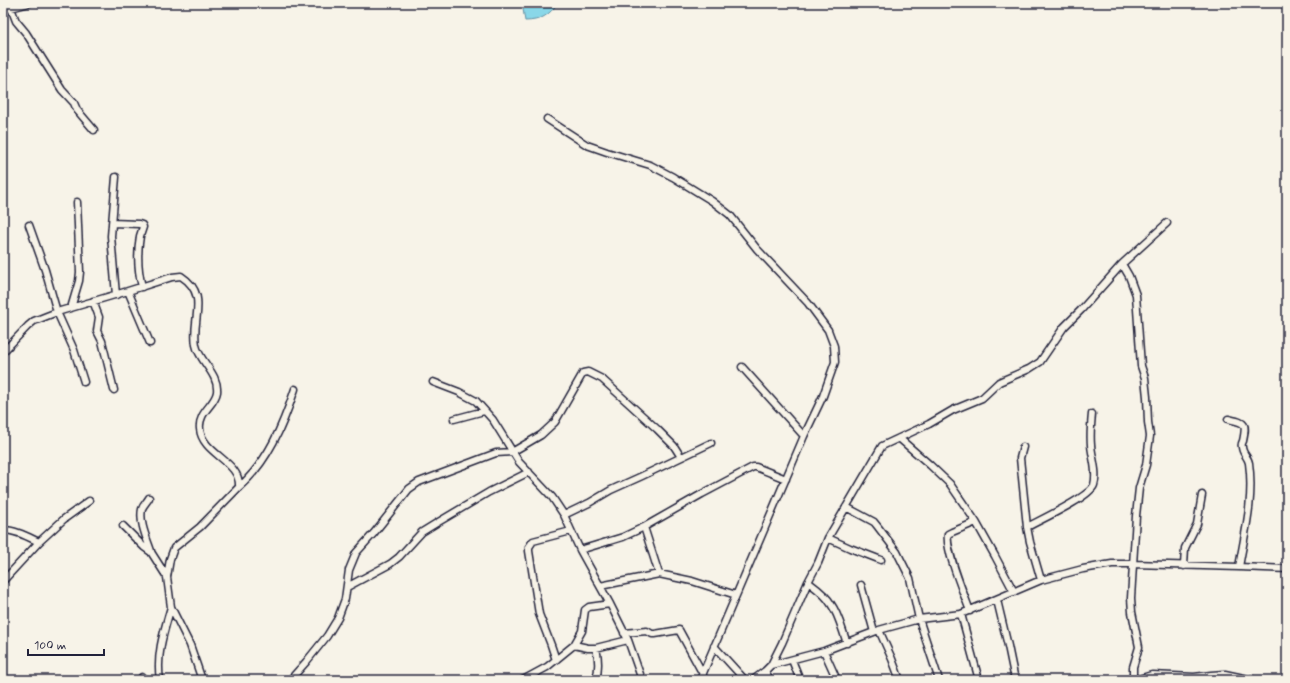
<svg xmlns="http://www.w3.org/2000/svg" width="1290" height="683" font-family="Mynerve,sans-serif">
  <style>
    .water { fill: #89d7e8; stroke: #608fa3 }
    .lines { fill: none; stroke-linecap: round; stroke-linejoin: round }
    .minor-casing { stroke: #22223b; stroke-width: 9 }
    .minor { stroke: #f7f3e8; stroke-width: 6 }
  </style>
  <rect width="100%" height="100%" fill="#f7f3e8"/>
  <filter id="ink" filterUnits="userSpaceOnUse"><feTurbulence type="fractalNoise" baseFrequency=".025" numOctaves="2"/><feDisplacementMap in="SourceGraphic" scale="8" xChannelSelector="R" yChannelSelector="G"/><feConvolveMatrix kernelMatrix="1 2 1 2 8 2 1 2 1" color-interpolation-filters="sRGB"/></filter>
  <g filter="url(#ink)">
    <path class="water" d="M522,3H558C549,15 541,21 525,21Z"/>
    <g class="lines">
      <g class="minor-casing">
        <path id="minor" d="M11,8L16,21L26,33L62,90L74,103L77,110L94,130
          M3,9L11,8L29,3
          M547,119L587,145L607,152L650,165L673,177L712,201L730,215L757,249L808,303L828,330L834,346L835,362L823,396L804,436L700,680
          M116,177L111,236L116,295
          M112,223L139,224L142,225L143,227C142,230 141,233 140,236C137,253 138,271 142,287
          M29,225L45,270L57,312L74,350L84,382
          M1122,264L1129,276L1136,295L1141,366L1145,378L1147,397L1148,422L1150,436L1146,465L1139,488L1136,516L1131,598L1132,612L1139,647L1133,667V680
          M128,291L150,343
          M93,301L99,317L97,331L102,341L114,390
          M71,308L79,281L80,272L77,202
          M3,352L28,326L34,321L57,312L128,291L172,277L181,276C210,295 191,319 196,345C199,361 219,374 217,392C215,405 198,412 200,429C202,454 241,461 239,487L200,527L174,548L170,559L167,577L171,607L190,645L202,680
          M742,367L804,436
          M433,382L459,392L476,401L493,420L519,462L552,497L564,515L580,550L610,604L628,640L642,680
          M454,419L484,411
          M1228,419C1245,423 1247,422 1243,441C1242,443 1241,444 1242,447C1242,453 1248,457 1249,463C1254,499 1245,532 1239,567
          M899,438L930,465L950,484L976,522L995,556L1014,592
          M1023,447L1020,458L1027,527L1030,542L1041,580
          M239,487C268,462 283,425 295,389
          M149,498C147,502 143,505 142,509C139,522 147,539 151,551
          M846,507L874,522L878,527L897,552L910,578L919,619L939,680
          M564,515L589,503L611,490L642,476L711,443
          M123,526L144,547L151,552L167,577
          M644,527L659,574
          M1027,527C1040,520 1090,497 1094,485C1098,472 1092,458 1091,445C1090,435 1091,424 1092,414
          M3,530C16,530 28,537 39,542
          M828,538L850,548L881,560
          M580,550L623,537L644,527L702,494L753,467H756L786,479
          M1184,566L1185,548L1197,524L1202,495
          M3,581L39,542L64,519L89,501
          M808,582C816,588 826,595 831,604C839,615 842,630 847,643
          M861,585L874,632
          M600,586L659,574L692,581L736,595
          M347,587L390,564L399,557L422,532L435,524L489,492L529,472
          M997,600L1008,646L1015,680
          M970,611C964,594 945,550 948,534L952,532L976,522
          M961,614L979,680
          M879,630L892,659L900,680
          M624,633L647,631L652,634H655L679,630L703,674
          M574,645L588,648H596L628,640
          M714,646L745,680
          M824,651L837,680
          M556,660L551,645L539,614L529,551V547L533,541L571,531
          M792,660L800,680
          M771,665L782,643L808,582L818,563L828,538L882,446L929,424L953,410L982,398L999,382L1029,369L1040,362L1064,327L1081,310L1122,264L1167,223
          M765,671L770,680
          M142,677L143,680
          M160,680C156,654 164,631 171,607
          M290,680L306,662L327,636L338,618L345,599L349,570L356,553L374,533L409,489L419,482L496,453L512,452L541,435L555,422L583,373L588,372L602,379L657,429L674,446L681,457
          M523,680L547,667L574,645L582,631L585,610L589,607L610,604
          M596,680C599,668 599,660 596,648
          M753,680L765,671L771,665L824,651L879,630L919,619L961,614L1041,580L1083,569L1112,564H1133L1239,567L1287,569
          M1135,680L1152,675L1194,677L1211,675L1225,674L1253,680"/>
      </g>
      <use href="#minor" class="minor"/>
    </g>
  </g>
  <rect width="1290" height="683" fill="none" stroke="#f7f3e8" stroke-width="16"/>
  <rect x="8" y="8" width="1274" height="667" fill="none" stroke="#22223b" stroke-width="1.5" filter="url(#ink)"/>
  <path d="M28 649v6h76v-6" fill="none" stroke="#22223b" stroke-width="2"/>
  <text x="34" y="649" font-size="12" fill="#22223b" stroke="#f7f3e8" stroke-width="3" paint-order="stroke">100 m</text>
</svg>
